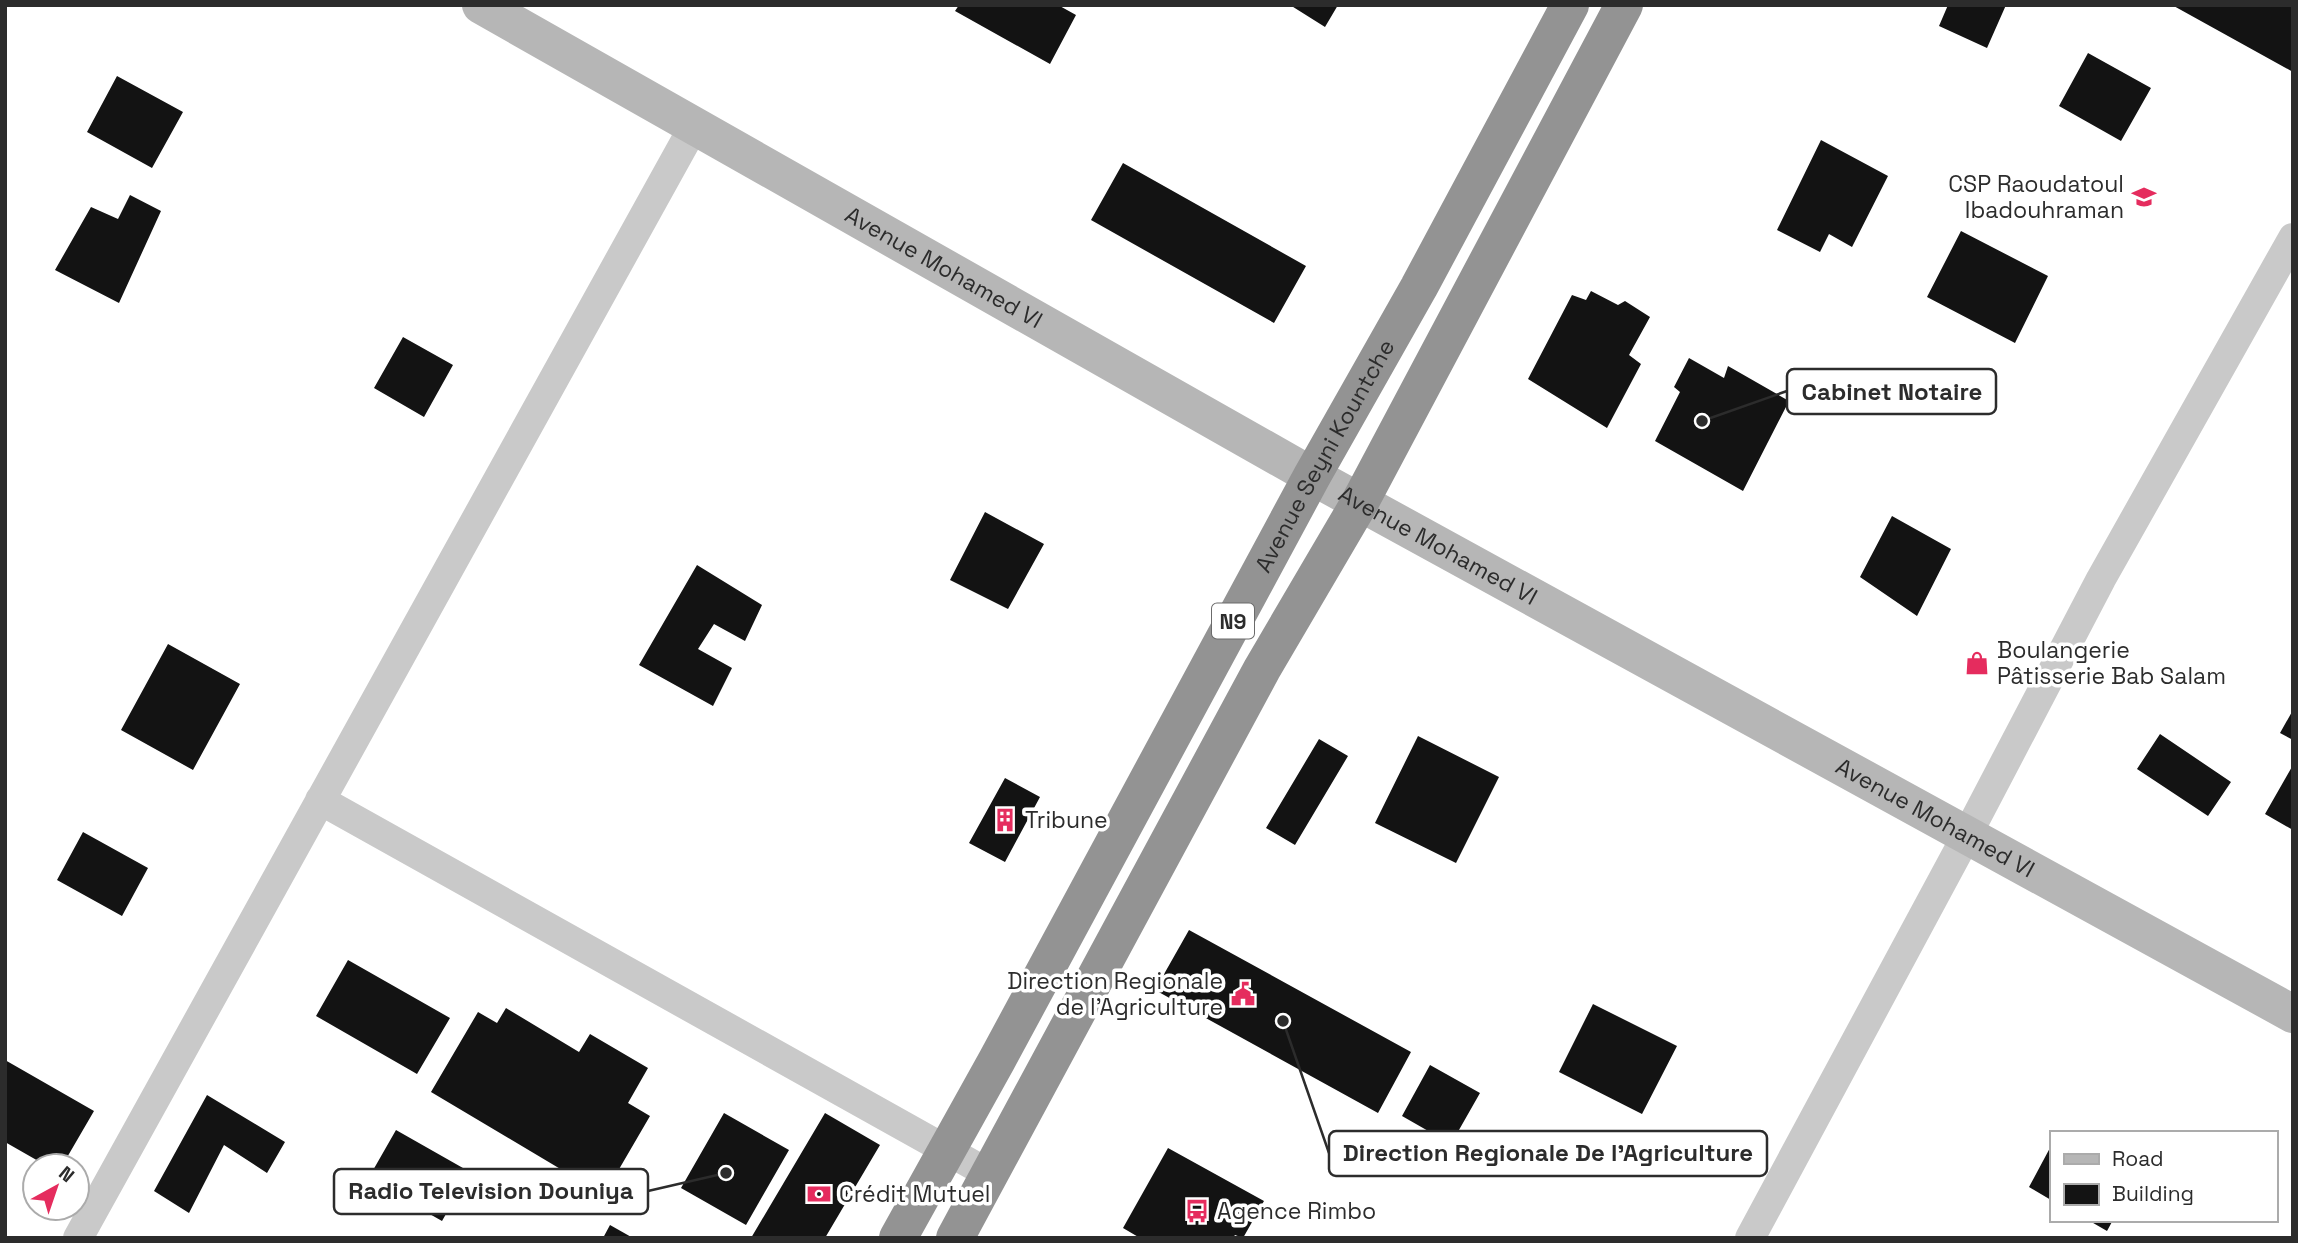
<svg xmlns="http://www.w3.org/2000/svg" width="2298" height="1243" font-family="'Space Grotesk',sans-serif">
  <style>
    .building { fill: #131313 }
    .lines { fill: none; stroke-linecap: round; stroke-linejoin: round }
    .street { stroke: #c9c9c9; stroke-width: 30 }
    .secondary { stroke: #b6b6b6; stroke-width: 38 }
    .highway { stroke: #939393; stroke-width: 38 }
    .labels { text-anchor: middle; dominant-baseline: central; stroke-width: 7; stroke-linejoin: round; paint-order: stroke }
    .shield { fill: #fff; stroke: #6b6b6b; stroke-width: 2 }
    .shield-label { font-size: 21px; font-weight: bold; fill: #2c2c2c }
    .poi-label { font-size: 23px; fill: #2c2c2c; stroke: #fff; text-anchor: start }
    .street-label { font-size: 23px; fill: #2c2c2c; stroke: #fff }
    .leader { fill: none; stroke: #2c2c2c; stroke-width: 2.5 }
    .callout-dot { fill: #2c2c2c; stroke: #fff; stroke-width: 2.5 }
    .callout { fill: #fff; stroke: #2c2c2c; stroke-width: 2.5 }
    .callout-label { font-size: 24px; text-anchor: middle; font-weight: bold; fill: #2c2c2c }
  </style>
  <rect width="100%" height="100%" fill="#fff"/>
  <path class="building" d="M959,5H1058L1076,15L1050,64L955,11Z
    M1290,5H1338L1325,27Z
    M1948,5H2006L1987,48L1939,26Z
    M2172,5H2293V72Z
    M2088,53L2151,88L2121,141L2059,106Z
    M117,76L183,112L152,168L87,132Z
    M1821,140L1888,176L1852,247L1829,234L1820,252L1777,230Z
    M1123,163L1306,266L1274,323L1091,220Z
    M130,195L161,211L119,303L55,270L91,207L118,219Z
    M1961,231L2048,276L2015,343L1927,297Z
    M1591,291L1618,305L1625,301L1650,317L1629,355L1641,364L1607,428L1528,379L1572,295L1586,300Z
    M403,337L453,365L424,417L374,388Z
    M1689,358L1724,378L1728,366L1789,401L1743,491L1655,441L1680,392L1674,387Z
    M985,512L1044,544L1008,609L950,580Z
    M1892,516L1951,549L1917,616L1860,577Z
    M697,565L762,605L745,641L714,624L698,649L732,668L713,706L639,665Z
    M168,644L240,684L193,770L121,730Z
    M2293,710V740L2280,733Z
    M2160,734L2231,782L2208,816L2137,769Z
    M1418,736L1499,777L1456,863L1375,823Z
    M1319,739L1348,756L1295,845L1266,828Z
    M2293,765V830L2265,814Z
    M1005,778L1040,797L1005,862L969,843Z
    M83,832L148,868L122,916L57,880Z
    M1189,930L1411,1052L1378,1113L1155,990Z
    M348,960L450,1018L417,1074L316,1016Z
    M1593,1004L1677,1046L1642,1114L1559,1072Z
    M506,1008L579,1052L590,1034L648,1068L628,1103L650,1116L604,1195L431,1092L478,1012L497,1023Z
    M5,1060L94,1111L62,1166H47L5,1142Z
    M1430,1065L1480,1093L1451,1144L1402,1116Z
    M207,1095L285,1142L267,1173L224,1145L189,1213L154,1191Z
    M724,1113L789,1150L746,1225L681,1188Z
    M825,1113L880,1145L825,1238H751Z
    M396,1130L470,1172L442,1221L368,1179Z
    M2051,1146V1200L2029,1187Z
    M1168,1148L1264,1201L1243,1238L1235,1235L1233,1238H1140L1123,1228Z
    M2088,1220H2113L2107,1231Z
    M610,1225L633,1238H603Z"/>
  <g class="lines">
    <path class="street" d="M320,800L991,1175
      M78,1238L694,126
      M1750,1238L1967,835L2101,579L2293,238"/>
    <path class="secondary" id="s1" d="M481,5L1312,476L2293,1014"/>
    <g class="highway">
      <path id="s2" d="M898,1238L997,1060L1312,476L1419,287L1570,5"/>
      <path d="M955,1238L1262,669L1360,502L1624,5"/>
    </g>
  </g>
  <defs>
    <g id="school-bare" transform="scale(1.89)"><path d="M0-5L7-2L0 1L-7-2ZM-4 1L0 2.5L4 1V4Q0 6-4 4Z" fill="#e52c5e" stroke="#fff" stroke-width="2.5" paint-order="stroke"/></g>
    <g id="shop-bare" transform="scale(1.89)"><path d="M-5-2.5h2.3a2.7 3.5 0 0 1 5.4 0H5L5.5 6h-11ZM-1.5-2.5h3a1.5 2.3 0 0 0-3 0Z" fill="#e52c5e" stroke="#fff" stroke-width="2.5" paint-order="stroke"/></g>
    <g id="building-bare" transform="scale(1.89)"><path d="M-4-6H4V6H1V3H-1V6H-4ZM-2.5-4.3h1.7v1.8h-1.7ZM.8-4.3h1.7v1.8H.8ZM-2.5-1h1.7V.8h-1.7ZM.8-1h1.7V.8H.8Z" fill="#e52c5e" stroke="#fff" stroke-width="2.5" paint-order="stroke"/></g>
    <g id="civic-bare" transform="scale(1.89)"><path d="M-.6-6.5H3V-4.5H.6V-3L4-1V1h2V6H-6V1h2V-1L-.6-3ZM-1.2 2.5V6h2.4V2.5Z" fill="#e52c5e" stroke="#fff" stroke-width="2.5" paint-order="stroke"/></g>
    <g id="bank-bare" transform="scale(1.89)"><path d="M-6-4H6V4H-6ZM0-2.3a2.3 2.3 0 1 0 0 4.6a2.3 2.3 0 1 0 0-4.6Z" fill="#e52c5e" stroke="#fff" stroke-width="2.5" paint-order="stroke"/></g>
    <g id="bus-bare" transform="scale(1.89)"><path d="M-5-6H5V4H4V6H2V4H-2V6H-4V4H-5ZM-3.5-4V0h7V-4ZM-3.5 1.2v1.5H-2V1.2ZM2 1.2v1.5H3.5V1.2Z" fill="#e52c5e" stroke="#fff" stroke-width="2.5" paint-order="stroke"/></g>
  </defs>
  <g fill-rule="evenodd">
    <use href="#school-bare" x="2144" y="197"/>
    <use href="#shop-bare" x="1977" y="663"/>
    <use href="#building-bare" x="1005" y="820"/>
    <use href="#civic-bare" x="1243" y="994"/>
    <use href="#bank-bare" x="819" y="1194"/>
    <use href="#bus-bare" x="1197" y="1211"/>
  </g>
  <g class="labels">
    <rect class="shield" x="1212" y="603.5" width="42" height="35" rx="5"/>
    <g class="shield-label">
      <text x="1233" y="621">N9</text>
    </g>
    <g class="poi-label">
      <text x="2124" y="184" text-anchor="end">CSP Raoudatoul<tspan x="2124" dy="26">Ibadouhraman</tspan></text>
      <text x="1997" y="650">Boulangerie<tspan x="1997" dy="26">Pâtisserie Bab Salam</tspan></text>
      <text x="1025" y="820">Tribune</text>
      <text x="1223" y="981" text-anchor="end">Direction Regionale<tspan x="1223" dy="26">de l'Agriculture</tspan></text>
      <text x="839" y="1194">Crédit Mutuel</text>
      <text x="1217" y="1211">Agence Rimbo</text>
    </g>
    <g class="street-label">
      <text stroke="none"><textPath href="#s1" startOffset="532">Avenue Mohamed VI</textPath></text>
      <text stroke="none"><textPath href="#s2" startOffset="891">Avenue Seyni Kountche</textPath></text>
      <text stroke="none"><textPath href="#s1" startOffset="1099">Avenue Mohamed VI</textPath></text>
      <text stroke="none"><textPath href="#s1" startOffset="1666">Avenue Mohamed VI</textPath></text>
    </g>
  </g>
  <path class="leader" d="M1702 421L1787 391M1283 1021L1329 1153M726 1173L648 1191"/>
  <g class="callout-dot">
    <circle cx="1702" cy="421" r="7"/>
    <circle cx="1283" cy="1021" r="7"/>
    <circle cx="726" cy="1173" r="7"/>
  </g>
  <g class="callout">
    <rect x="1787" y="369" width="209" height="45" rx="7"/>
    <rect x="1329" y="1131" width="438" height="45" rx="7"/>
    <rect x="334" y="1169" width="314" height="45" rx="7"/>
  </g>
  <g class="callout-label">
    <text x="1892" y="400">Cabinet Notaire</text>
    <text x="1548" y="1161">Direction Regionale De l'Agriculture</text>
    <text x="491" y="1199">Radio Television Douniya</text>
  </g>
  <rect width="2298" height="1243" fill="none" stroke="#2c2c2c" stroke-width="14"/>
  <rect x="2050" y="1131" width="228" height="91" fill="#ffffff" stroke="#ababab" stroke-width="2"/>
  <rect x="2064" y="1154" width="35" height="10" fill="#b6b6b6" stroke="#ababab" stroke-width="2"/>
  <text x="2112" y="1166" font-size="21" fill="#2c2c2c">Road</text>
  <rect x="2064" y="1184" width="35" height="21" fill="#131313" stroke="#ababab" stroke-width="2"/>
  <text x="2112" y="1201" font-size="21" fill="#2c2c2c">Building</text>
  <g transform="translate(56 1187) rotate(40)"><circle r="33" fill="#ffffff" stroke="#ababab" stroke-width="2"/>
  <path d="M0-5L12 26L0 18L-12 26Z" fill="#e52c5e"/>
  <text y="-10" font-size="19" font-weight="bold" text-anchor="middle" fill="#2c2c2c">N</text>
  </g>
</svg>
